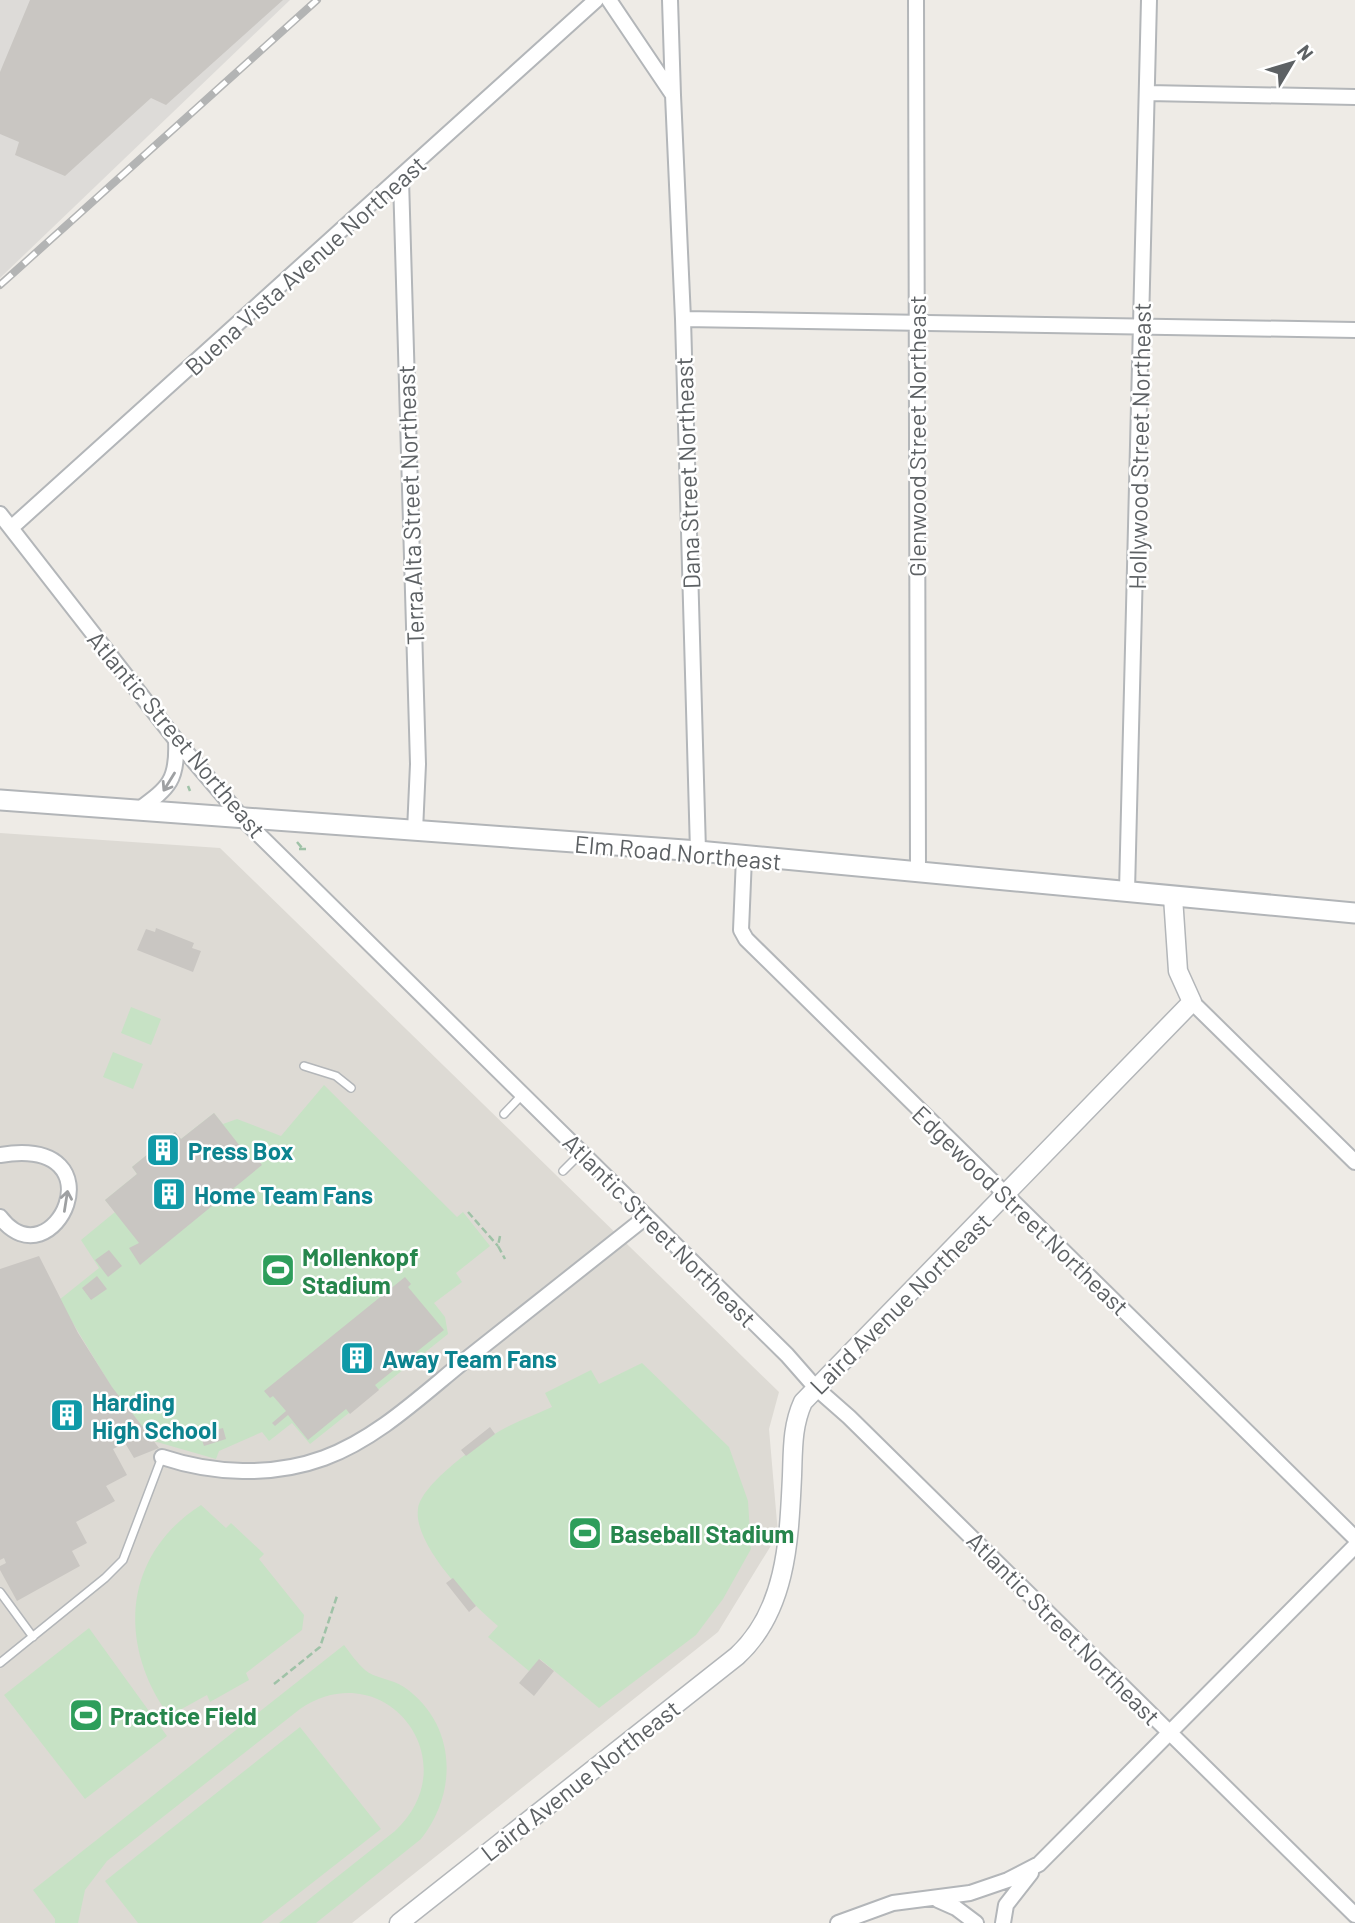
<svg xmlns="http://www.w3.org/2000/svg" width="1355" height="1923" font-family="Barlow,sans-serif">
  <style>
    .industrial { fill: #dddbd8 }
    .education { fill: #dddad4 }
    .green { fill: #c7e2c5 }
    .building { fill: #c9c6c2 }
    .lines { fill: none; stroke-linecap: round; stroke-linejoin: round }
    .service-casing { stroke: #b3b6b9; stroke-width: 10 }
    .minor-casing { stroke: #b3b6b9; stroke-width: 18 }
    .tertiary-casing { stroke: #b3b6b9; stroke-width: 21 }
    .secondary-casing { stroke: #b2b5b8; stroke-width: 23 }
    .path { stroke: #9fc2a7; stroke-width: 2.5; stroke-dasharray: 7 3.5; stroke-linecap: butt }
    .service { stroke: #fff; stroke-width: 7 }
    .minor { stroke: #fff; stroke-width: 14 }
    .tertiary { stroke: #fff; stroke-width: 18 }
    .secondary { stroke: #fff; stroke-width: 19 }
    .rail-casing { stroke: #b3b4b4; stroke-width: 8 }
    .rail { stroke: #fff; stroke-width: 5; stroke-dasharray: 16; stroke-linecap: butt }
    .oneway { stroke: #9ea0a2 }
    .labels { text-anchor: middle; dominant-baseline: central; stroke-width: 5; stroke-linejoin: round; paint-order: stroke }
    .street-label { font-size: 24px; fill: #5d6164; stroke: #fff }
    .culture-label { font-size: 24px; font-weight: bold; fill: #0d838f; stroke: #fff; text-anchor: start }
    .leisure-label { font-size: 24px; font-weight: bold; fill: #27864d; stroke: #fff; text-anchor: start }
  </style>
  <rect width="100%" height="100%" fill="#eeebe6"/>
  <path class="industrial" d="M0,0H290L0,278Z"/>
  <path class="education" d="M0,833L220,848L779,1392L769,1429L778,1534L718,1632L352,1923H0Z"/>
  <path class="green" d="M131,1007L161,1019L151,1045L121,1033Z
    M113,1052L143,1064L133,1089L103,1077Z
    M324,1085L457,1217L463,1212L490,1246L456,1273L462,1282L434,1303L445,1317L448,1334L310,1444L292,1423L269,1441L262,1432L219,1451L216,1459L150,1440L123,1406L59,1300L99,1268L81,1240L115,1212L105,1200L137,1174L132,1167L175,1132L181,1139L214,1113L223,1124L237,1119L281,1136Z
    M642,1363L729,1447L748,1501L751,1549L723,1599L696,1635L599,1708L540,1659L529,1671L488,1637L498,1626C472,1604 413,1545 418,1509C421,1485 473,1448 493,1435C511,1423 533,1416 552,1407L545,1393L591,1370L599,1384Z
    M201,1505L226,1528L231,1523L264,1554L259,1559L304,1615L302,1630L246,1673L249,1680L210,1702L207,1695L169,1716C117,1644 123,1555 201,1505Z
    M89,1628L167,1736L85,1799L4,1695Z
    M344,1645C350,1653 357,1663 365,1670C374,1678 392,1679 404,1687C456,1723 459,1791 421,1839L316,1923H279L395,1831C470,1761 384,1652 300,1709L107,1861L85,1890L78,1923H55V1919L33,1890Z
    M300,1727L381,1829L261,1923H138L105,1881Z"/>
  <path class="building" d="M30,0H283L166,105L151,98L65,176L15,155L19,142L0,134V72Z
    M156,928L194,943L192,948L201,951L193,972L137,950L146,929L155,932Z
    M214,1113L251,1160L255,1156L262,1165L140,1265L129,1248L139,1243L105,1200L137,1174L132,1167L175,1132L181,1139Z
    M109,1250L122,1266L108,1277L95,1260Z
    M39,1256L78,1333L112,1387L159,1448L134,1458L125,1443L113,1449L127,1475L106,1486L115,1501L76,1522L87,1543L72,1551L80,1566L17,1601L0,1570V1566L6,1563L4,1558L0,1560V1269Z
    M97,1276L107,1289L91,1300L82,1288Z
    M405,1277L411,1284L408,1287L444,1330L375,1385L379,1390L350,1414L346,1409L308,1440L288,1415L275,1426L272,1423L286,1411L273,1396L270,1398L264,1391Z
    M490,1427L495,1434L466,1456L461,1450Z
    M223,1428L226,1439L204,1446L200,1434Z
    M453,1578L476,1606L469,1612L446,1583Z
    M539,1659L554,1671L534,1696L519,1683Z"/>
  <g class="lines">
    <g class="service-casing">
      <path id="service" d="M304,1066L336,1076L351,1088
        M504,1114L522,1095
        M563,1171L581,1153
        M0,1592L33,1637
        M0,1663L105,1578L123,1560L162,1457"/>
    </g>
    <g class="minor-casing">
      <path id="minor" d="M609,0L673,95L683,319L698,851
        M670,0L673,95
        M916,0L918,872
        M1148,93L1355,97
        M401,179L418,764L415,831
        M683,319L1355,330
        M0,514L176,740L244,820L787,1355L816,1388L849,1417L1355,1915
        M11,528L596,0
        M137,811C168,788 178,782 176,740
        M744,857L741,930L746,939L1355,1538
        M1127,891L1149,0
        M1192,1002L1355,1162
        M0,1155C124,1135 53,1286 0,1217
        M162,1457C213,1474 272,1477 324,1458C376,1439 420,1397 463,1362C524,1314 585,1265 646,1217
        M938,1900L956,1908L976,1923
        M838,1923L893,1903L970,1893L1008,1880L1039,1864L1355,1546
        M1003,1923L1006,1905L1031,1873"/>
    </g>
    <g class="tertiary-casing">
      <path id="tertiary" d="M399,1923L737,1656C787,1610 789,1539 792,1476C793,1450 792,1426 803,1402L1192,1002L1178,971L1173,897"/>
    </g>
    <g class="secondary-casing">
      <path id="secondary" d="M0,800L698,851L1355,913"/>
    </g>
    <path class="path" d="M188,786L190,791
      M297,842L303,849
      M299,849H309
      M468,1212L498,1246
      M500,1236L498,1246L505,1259
      M274,1684L320,1647L337,1596"/>
    <use href="#service" class="service"/>
    <use href="#minor" class="minor"/>
    <use href="#tertiary" class="tertiary"/>
    <use href="#secondary" class="secondary"/>
    <g class="rail-casing">
      <path id="rail" d="M0,285L317,0"/>
    </g>
    <use href="#rail" class="rail"/>
  </g>
  <defs><path id="oneway-shaft" d="M-6 0H5M1.5-3L5.5 0L1.5 3" fill="none" stroke-width="1.6" stroke-linecap="round" stroke-linejoin="round" transform="scale(1.75)"/></defs>
  <g class="oneway">
    <use href="#oneway-shaft" transform="translate(169 782) rotate(122)"/>
    <use href="#oneway-shaft" transform="translate(66 1201) rotate(-81)"/>
  </g>
  <defs>
    <g id="building-square" transform="scale(1.75)"><rect x="-9" y="-9" width="18" height="18" rx="4" fill="#0f9aa8" stroke="#fff"/><path d="M-4-6H4V6H1V3H-1V6H-4ZM-2.5-4.3h1.7v1.8h-1.7ZM.8-4.3h1.7v1.8H.8ZM-2.5-1h1.7V.8h-1.7ZM.8-1h1.7V.8H.8Z" fill="#fff"/></g>
    <g id="stadium-square" transform="scale(1.75)"><rect x="-9" y="-9" width="18" height="18" rx="4" fill="#2e9e5b" stroke="#fff"/><path d="M0-5a6.5 5 0 1 0 0 10a6.5 5 0 1 0 0-10ZM-3.5-1.8h7v3.6h-7Z" fill="#fff"/></g>
  </defs>
  <g fill-rule="evenodd">
    <use href="#building-square" x="163" y="1150"/>
    <use href="#building-square" x="169" y="1194"/>
    <use href="#stadium-square" x="278" y="1270"/>
    <use href="#building-square" x="357" y="1358"/>
    <use href="#building-square" x="67" y="1415"/>
    <use href="#stadium-square" x="585" y="1533"/>
    <use href="#stadium-square" x="86" y="1715"/>
  </g>
  <g class="labels">
    <g class="street-label">
      <text transform="translate(305 265) rotate(-42)">Buena Vista Avenue Northeast</text>
      <text transform="translate(916 436) rotate(-90)">Glenwood Street Northeast</text>
      <text transform="translate(1139 446) rotate(-89)">Hollywood Street Northeast</text>
      <text transform="translate(687 473) rotate(-92)">Dana Street Northeast</text>
      <text transform="translate(410 505) rotate(-92)">Terra Alta Street Northeast</text>
      <text transform="translate(177 734) rotate(50)">Atlantic Street Northeast</text>
      <text transform="translate(678 852) rotate(5)">Elm Road Northeast</text>
      <text transform="translate(1021 1210) rotate(44)">Edgewood Street Northeast</text>
      <text transform="translate(660 1230) rotate(45)">Atlantic Street Northeast</text>
      <text transform="translate(900 1303) rotate(-45)">Laird Avenue Northeast</text>
      <text transform="translate(1064 1628) rotate(45)">Atlantic Street Northeast</text>
      <text transform="translate(580 1780) rotate(-38)">Laird Avenue Northeast</text>
    </g>
    <g class="culture-label">
      <text x="188" y="1150">Press Box</text>
      <text x="194" y="1194">Home Team Fans</text>
      <text x="382" y="1358">Away Team Fans</text>
      <text x="92" y="1401">Harding<tspan x="92" dy="28">High School</tspan></text>
    </g>
    <g class="leisure-label">
      <text x="302" y="1256">Mollenkopf<tspan x="302" dy="28">Stadium</tspan></text>
      <text x="610" y="1533">Baseball Stadium</text>
      <text x="110" y="1715">Practice Field</text>
    </g>
  </g>
  <g transform="translate(1292 63) rotate(52)" stroke="#ffffff" stroke-width="5" paint-order="stroke">
  <path d="M0-5L12 26L0 18L-12 26Z" fill="#5d6164"/>
  <text y="-10" font-size="19" font-weight="bold" text-anchor="middle" fill="#5d6164">N</text>
  </g>
</svg>
